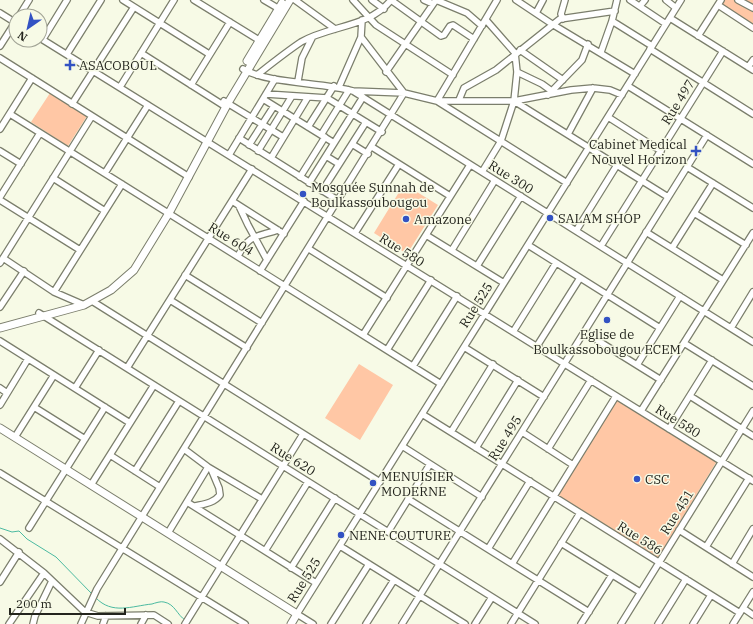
<svg xmlns="http://www.w3.org/2000/svg" width="753" height="624" font-family="'IBM Plex Serif',serif">
  <style>
    .green { fill: #ffc7a5 }
    .lines { fill: none; stroke-linecap: round; stroke-linejoin: round }
    .stream { stroke: #4cbaa1; stroke-width: 1 }
    .minor-casing { stroke: #7b7e6c; stroke-width: 8 }
    .major-casing { stroke: #7b7e6c; stroke-width: 9 }
    .minor { stroke: #fff; stroke-width: 5.5 }
    .major { stroke: #fff; stroke-width: 7 }
    .poi-dot { fill: #3352c3; stroke: #f7fae6; stroke-width: 1.5 }
    .labels { text-anchor: middle; dominant-baseline: central; stroke-width: 3; stroke-linejoin: round; paint-order: stroke }
    .poi-label { font-size: 13px; fill: #23241d; stroke: #f7fae6; text-anchor: start }
    .street-label { font-size: 13px; fill: #23241d; stroke: #f7fae6 }
  </style>
  <rect width="100%" height="100%" fill="#f7fae6"/>
  <path class="green" d="M723,0H753V25L721,4Z
    M50,93L87,116L68,146L31,122Z
    M404,184L438,205L407,254L374,233Z
    M359,364L393,385L360,440L325,418Z
    M617,400L717,461L657,559L557,497Z"/>
  <g class="lines">
    <path class="stream" d="M0,528L12,532L19,531L27,539L56,557L92,594
      M96,598C112,615 132,606 152,604C155,603 161,601 164,602C175,604 177,615 185,620"/>
    <g class="minor-casing">
      <path id="minor" d="M123,0L209,54
        M194,0L262,42
        M264,0L281,10
        M295,0L335,29
        M353,0L376,25L453,75
        M372,0L384,9
        M391,0L441,36L444,35L450,26L453,25L474,39
        M424,0L433,4
        M436,0L467,13L482,26
        M497,0L437,101L567,183
        M516,0L552,24L635,74
        M630,0L666,24
        M666,0L676,8
        M738,0L753,8
        M718,5L753,28
        M640,6L645,0
        M0,13L16,23
        M536,13L543,0
        M19,16L29,0
        M670,18L753,70
        M563,19L561,14L565,0
        M612,21L652,46
        M698,36L721,0
        M40,38L753,481
        M43,39L67,0
        M0,46L16,21
        M650,49L753,114
        M520,50L563,80
        M601,52L612,21L617,0
        M141,53L226,107
        M67,54L101,0
        M0,58L189,177
        M748,67L753,60
        M243,69C269,84 321,82 353,91L753,342
        M386,72L436,0
        M517,72L542,84L553,92
        M257,75C271,64 286,52 301,42C330,25 369,28 391,0
        M298,81L302,58L312,38
        M191,85L230,22
        M628,86L753,164
        M120,87L174,0
        M339,87L361,37
        M353,91L404,93L437,101H514L571,90L593,88L610,90L622,95
        M266,94L327,98L382,132
        M548,95L582,60L588,44
        M263,99L334,143
        M459,100L464,88L496,70L560,19L615,11
        M224,101L283,137
        M514,101L668,197
        M72,104L134,7
        M10,114L441,384
        M608,117L661,151
        M308,127L334,86
        M0,129L32,78
        M568,134L593,88
        M321,135L349,90
        M239,138L339,201
        M352,144L368,154
        M249,145L274,106
        M372,147L450,196
        M0,151L21,164
        M258,151L292,96
        M229,155L275,79
        M326,156L339,164
        M271,158L308,97
        M687,167L753,208
        M482,172L501,141L514,101L517,72L515,53L486,20
        M105,173L148,105
        M300,177L325,137
        M53,178L105,211
        M309,183L363,97
        M322,191L366,122
        M0,197L40,133
        M0,200L80,250
        M232,201L284,234
        M239,206L248,225L267,260
        M694,213L746,245
        M576,231L617,165
        M646,232L723,280
        M355,233L399,164
        M426,235L504,283
        M528,245L660,328
        M601,246L723,51
        M672,248L713,183
        M309,249L387,298
        M452,250L495,180
        M238,256C249,234 257,237 278,230
        M3,258L54,292L84,305
        M0,263L92,116
        M477,266L521,196
        M260,271L304,201
        M185,275L262,323
        M54,292L122,184
        M170,300L247,348
        M92,301L380,482
        M0,307L24,271
        M39,313L535,624
        M731,328L753,292
        M513,332L556,263
        M584,332L661,380
        M363,335L470,165
        M0,341L130,423
        M684,343L753,386
        M537,346L580,278
        M464,347L544,397
        M387,350L431,280
        M637,365L680,296
        M413,366L457,296
        M127,368L252,169
        M0,388L7,393
        M75,388L99,350
        M690,396L753,436
        M0,405L28,359
        M34,407L85,439
        M641,411L753,233
        M422,414L740,613
        M669,429L712,360
        M451,432L493,364
        M522,432L573,465
        M15,437L54,375
        M402,446L482,497
        M476,448L518,380
        M184,449L208,467L262,499
        M548,449L591,380
        M110,455L160,487
        M135,471L179,401
        M0,473L245,624
        M91,485L154,385
        M408,499L589,612
        M187,502L316,583
        M195,506C204,504 214,503 220,495L219,488L211,469
        M29,528L105,407
        M679,530L753,577
        M388,532L430,464
        M168,533L208,467
        M0,539L44,573L85,612L98,616L154,615L168,624
        M561,543L640,592
        M340,546L465,624
        M706,547L749,478
        M488,549L530,481
        M265,551L308,482
        M512,564L616,396
        M732,564L753,529
        M291,568L335,498
        M0,582L19,552
        M743,608L753,615
        M9,624L44,573
        M33,624L35,616L52,581
        M81,624L97,589L404,93L361,37L362,20
        M103,624L106,616
        M141,624L146,615
        M185,624L303,434
        M313,624L297,614L681,0
        M331,624L369,564
        M366,624L394,580
        M402,624L707,135
        M475,624L492,597
        M511,624L580,513
        M581,624L612,575
        M621,624L753,411
        M658,624L686,579
        M693,624L711,595
        M733,624L753,592"/>
    </g>
    <g class="major-casing">
      <path id="major" d="M247,61L282,3
        M0,328L84,305L111,290L134,270L169,213L228,103L290,0
        M0,428L297,614L291,624"/>
    </g>
    <use href="#minor" class="minor"/>
    <use href="#major" class="major"/>
  </g>
  <g class="poi-dot">
    <path d="M68 59h4v4h4v4h-4v4h-4v-4h-4v-4h4z"/>
    <path d="M694 145h4v4h4v4h-4v4h-4v-4h-4v-4h4z"/>
    <circle cx="303" cy="194" r="4"/>
    <circle cx="550" cy="218" r="4"/>
    <circle cx="406" cy="219" r="4"/>
    <circle cx="607" cy="320" r="4"/>
    <circle cx="637" cy="479" r="4"/>
    <circle cx="373" cy="483" r="4"/>
    <circle cx="341" cy="535" r="4"/>
  </g>
  <g class="labels">
    <g class="poi-label">
      <text x="79" y="65">ASACOBOUL</text>
      <text x="687" y="144" text-anchor="end">Cabinet Medical<tspan x="687" dy="15">Nouvel Horizon</tspan></text>
      <text x="311" y="187">Mosquée Sunnah de<tspan x="311" dy="15">Boulkassoubougou</tspan></text>
      <text x="558" y="218">SALAM SHOP</text>
      <text x="414" y="219">Amazone</text>
      <text x="607" y="334" text-anchor="middle">Eglise de<tspan x="607" dy="15">Boulkassobougou ECEM</tspan></text>
      <text x="381" y="476">MENUISIER<tspan x="381" dy="15">MODERNE</tspan></text>
      <text x="645" y="479">CSC</text>
      <text x="349" y="535">NENE COUTURE</text>
    </g>
    <g class="street-label">
      <text transform="translate(678 102) rotate(-58)">Rue 497</text>
      <text transform="translate(511 177) rotate(32)">Rue 300</text>
      <text transform="translate(231 239) rotate(32)">Rue 604</text>
      <text transform="translate(402 250) rotate(32)">Rue 580</text>
      <text transform="translate(476 305) rotate(-58)">Rue 525</text>
      <text transform="translate(678 421) rotate(32)">Rue 580</text>
      <text transform="translate(505 438) rotate(-58)">Rue 495</text>
      <text transform="translate(293 459) rotate(32)">Rue 620</text>
      <text transform="translate(677 512) rotate(-58)">Rue 451</text>
      <text transform="translate(640 538) rotate(32)">Rue 586</text>
      <text transform="translate(304 580) rotate(-58)">Rue 525</text>
    </g>
  </g>
  <g transform="translate(28 28) rotate(214)"><circle r="19" fill="#f7fae6" stroke="#a2a496"/>
  <path d="M0-3L7 15L0 10L-7 15Z" fill="#3352c3"/>
  <text y="-6" font-size="11" font-weight="bold" text-anchor="middle" fill="#23241d">N</text>
  </g>
  <path d="M10 608v6h115v-6" fill="none" stroke="#23241d" stroke-width="2"/>
  <text x="16" y="608" font-size="12" fill="#23241d" stroke="#f7fae6" stroke-width="3" paint-order="stroke">200 m</text>
</svg>
